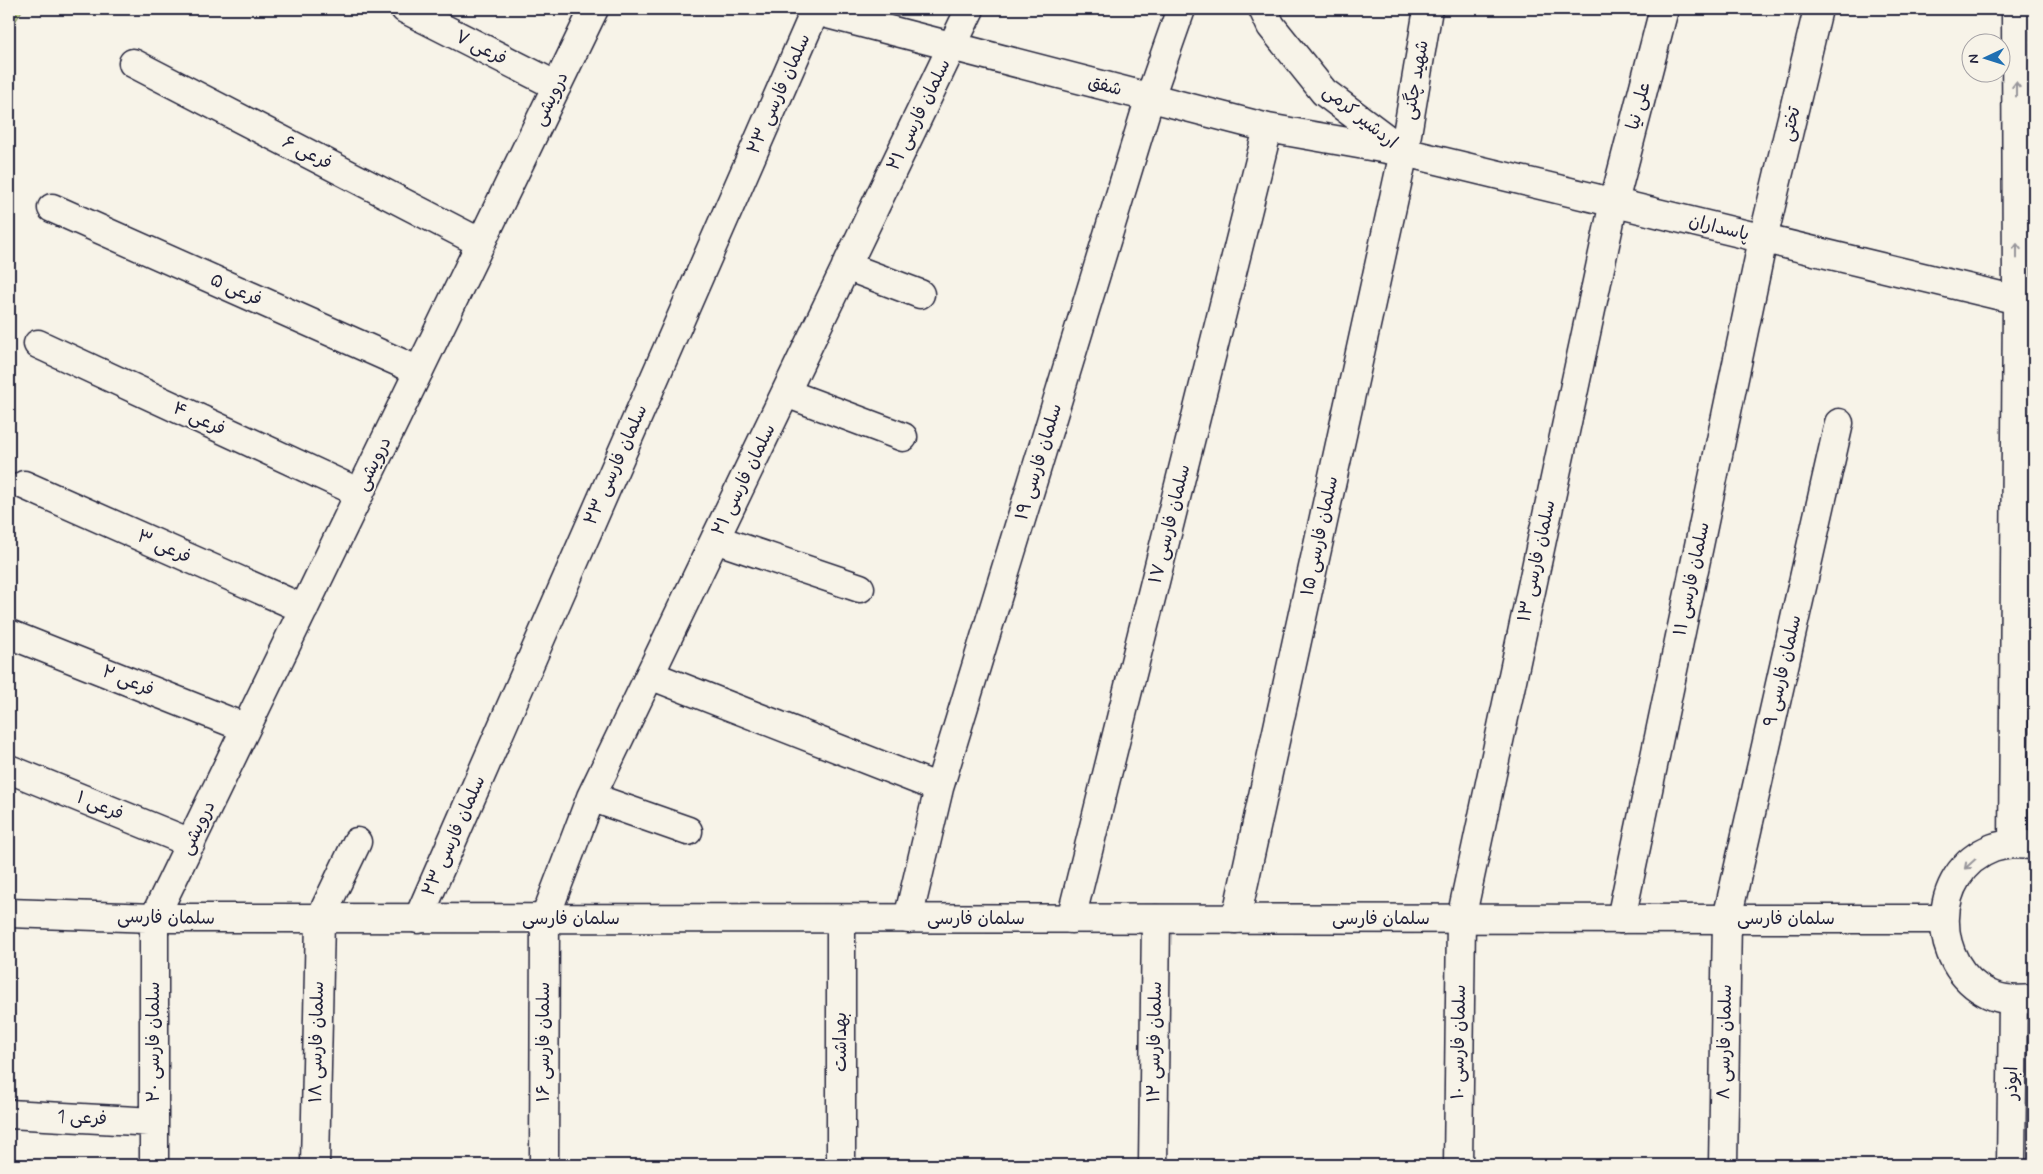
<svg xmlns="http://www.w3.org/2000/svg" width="2043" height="1174" font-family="Mynerve,'Playpen Sans Arabic',sans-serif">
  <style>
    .forest { fill: url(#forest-firs); stroke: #727c64 }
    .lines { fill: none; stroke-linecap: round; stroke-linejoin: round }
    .minor-casing { stroke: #22223b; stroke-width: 31 }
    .tertiary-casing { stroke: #22223b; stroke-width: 31 }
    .secondary-casing { stroke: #22223b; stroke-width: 31 }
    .minor { stroke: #f7f3e8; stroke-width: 28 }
    .tertiary { stroke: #f7f3e8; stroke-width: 28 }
    .secondary { stroke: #f7f3e8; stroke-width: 28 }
    .oneway { stroke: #97959a }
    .labels { text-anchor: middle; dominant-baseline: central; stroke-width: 4; stroke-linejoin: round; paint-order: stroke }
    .street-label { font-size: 18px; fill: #22223b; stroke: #f7f3e8 }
  </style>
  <defs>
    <pattern id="forest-firs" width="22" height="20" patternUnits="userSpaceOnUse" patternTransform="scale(1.25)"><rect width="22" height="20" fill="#c2d78c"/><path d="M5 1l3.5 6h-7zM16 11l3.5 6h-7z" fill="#a6b87a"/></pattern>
  </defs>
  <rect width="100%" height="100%" fill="#f7f3e8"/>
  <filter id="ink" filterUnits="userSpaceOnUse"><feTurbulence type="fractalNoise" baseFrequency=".02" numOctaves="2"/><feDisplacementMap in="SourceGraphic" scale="10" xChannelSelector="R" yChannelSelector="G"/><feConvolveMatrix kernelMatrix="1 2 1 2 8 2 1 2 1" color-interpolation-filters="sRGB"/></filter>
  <g filter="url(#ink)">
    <path class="forest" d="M9,9H23L9,32Z"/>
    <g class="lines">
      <g class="minor-casing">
        <path id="minor" d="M405,9L557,86
          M808,9L1268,128L1404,152
          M133,63L481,243
          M52,208L419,371
          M846,266L920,294
          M38,344L360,493
          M786,393L903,437
          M24,485L304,609
          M715,539L860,588
          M9,634L246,728
          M650,675L939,788
          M9,769L191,843
          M591,797L688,831
          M9,913L154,918
          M418,919L816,9
          M841,919V1165
          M908,919L939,788L1150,97L1181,9
          M1071,919L1268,128
          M1236,919L1404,152L1428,9
          M1621,919L1763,239L1818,9
          M9,1114L154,1122
          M154,1165V918L594,9
          M315,1165L320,919L357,842
          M544,1165L545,918L591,797L970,9
          M1153,1165L1156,919
          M1458,1165L1461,919L1614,202L1664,9
          M1723,1165L1727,919L1839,423"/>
      </g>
      <g class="tertiary-casing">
        <path id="tertiary" d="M2013,843L2017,300L2016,9
          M2034,845C2020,844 2007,843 1993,848C1929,872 1930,966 1989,994C2003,1001 2019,1000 2034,999
          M154,918L1943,919
          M2011,1165L2013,1000"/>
      </g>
      <g class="secondary-casing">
        <path id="secondary" d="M1263,9L1271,26L1324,92L1404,152L2034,304"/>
      </g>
      <use href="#minor" class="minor"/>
      <use href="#tertiary" class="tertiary"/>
      <use href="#secondary" class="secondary"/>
    </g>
    <defs><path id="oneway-shaft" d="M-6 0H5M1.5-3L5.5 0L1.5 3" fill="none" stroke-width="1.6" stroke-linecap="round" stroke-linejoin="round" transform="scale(1.25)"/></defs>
    <g class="oneway">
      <use href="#oneway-shaft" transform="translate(2016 89) rotate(-90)"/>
      <use href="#oneway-shaft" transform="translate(2017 251) rotate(-90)"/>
      <use href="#oneway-shaft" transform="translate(1970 864) rotate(138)"/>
    </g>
  </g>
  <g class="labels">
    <g class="street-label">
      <text transform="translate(481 48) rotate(27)">فرعی ۷</text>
      <text transform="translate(1416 80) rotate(-80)">شهید چگنی</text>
      <text transform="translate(1105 86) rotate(15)">شفق</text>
      <text transform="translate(779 94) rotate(-66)">سلمان فارسی ۲۳</text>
      <text transform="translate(551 99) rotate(-64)">درویشی</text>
      <text transform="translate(1639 106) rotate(-75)">علی نیا</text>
      <text transform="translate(919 115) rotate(-64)">سلمان فارسی ۲۱</text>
      <text transform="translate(1360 117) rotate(39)">اردشیر کرمی</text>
      <text transform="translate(1791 124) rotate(-77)">تختی</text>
      <text transform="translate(307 153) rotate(27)">فرعی ۶</text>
      <text transform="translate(1719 228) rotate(14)">پاسداران</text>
      <text transform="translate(236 290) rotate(24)">فرعی ۵</text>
      <text transform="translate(199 419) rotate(25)">فرعی ۴</text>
      <text transform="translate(1039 462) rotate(-73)">سلمان فارسی ۱۹</text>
      <text transform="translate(374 464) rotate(-64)">درویشی</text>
      <text transform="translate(616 465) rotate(-66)">سلمان فارسی ۲۳</text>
      <text transform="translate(744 480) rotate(-64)">سلمان فارسی ۲۱</text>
      <text transform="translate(1170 524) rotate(-76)">سلمان فارسی ۱۷</text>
      <text transform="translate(1320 536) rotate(-78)">سلمان فارسی ۱۵</text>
      <text transform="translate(164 547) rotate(24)">فرعی ۳</text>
      <text transform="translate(1537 561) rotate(-78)">سلمان فارسی ۱۳</text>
      <text transform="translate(1692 579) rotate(-78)">سلمان فارسی ۱۱</text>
      <text transform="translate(1783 671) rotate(-77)">سلمان فارسی ۹</text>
      <text transform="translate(128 681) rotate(22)">فرعی ۲</text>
      <text transform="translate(100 806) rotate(22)">فرعی ۱</text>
      <text transform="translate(198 828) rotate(-64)">درویشی</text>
      <text transform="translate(454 836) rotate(-66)">سلمان فارسی ۲۳</text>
      <text transform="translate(166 918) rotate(1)">سلمان فارسی</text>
      <text x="571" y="919">سلمان فارسی</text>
      <text x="976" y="919">سلمان فارسی</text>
      <text x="1381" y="919">سلمان فارسی</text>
      <text x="1786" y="919">سلمان فارسی</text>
      <text transform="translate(154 1042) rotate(-90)">سلمان فارسی ۲۰</text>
      <text transform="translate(317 1042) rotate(-89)">سلمان فارسی ۱۸</text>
      <text transform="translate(544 1042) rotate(-90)">سلمان فارسی ۱۶</text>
      <text transform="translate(841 1042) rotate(-90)">بهداشت</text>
      <text transform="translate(1155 1042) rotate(-89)">سلمان فارسی ۱۲</text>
      <text transform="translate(1459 1042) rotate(-89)">سلمان فارسی ۱۰</text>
      <text transform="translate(1725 1042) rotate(-89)">سلمان فارسی ۸</text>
      <text transform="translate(2012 1083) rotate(-89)">ابوذر</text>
      <text transform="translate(82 1118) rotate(3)">فرعی 1</text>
    </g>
  </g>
  <rect width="2043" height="1174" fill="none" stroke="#f7f3e8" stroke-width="30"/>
  <rect x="15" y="15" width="2013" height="1144" fill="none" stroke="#22223b" stroke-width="2" filter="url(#ink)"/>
  <g transform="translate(1986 58) rotate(266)"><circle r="24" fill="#f7f3e8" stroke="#a29fa3"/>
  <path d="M0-4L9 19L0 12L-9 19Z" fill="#1f6fb2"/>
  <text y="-8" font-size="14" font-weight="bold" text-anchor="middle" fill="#22223b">N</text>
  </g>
</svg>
